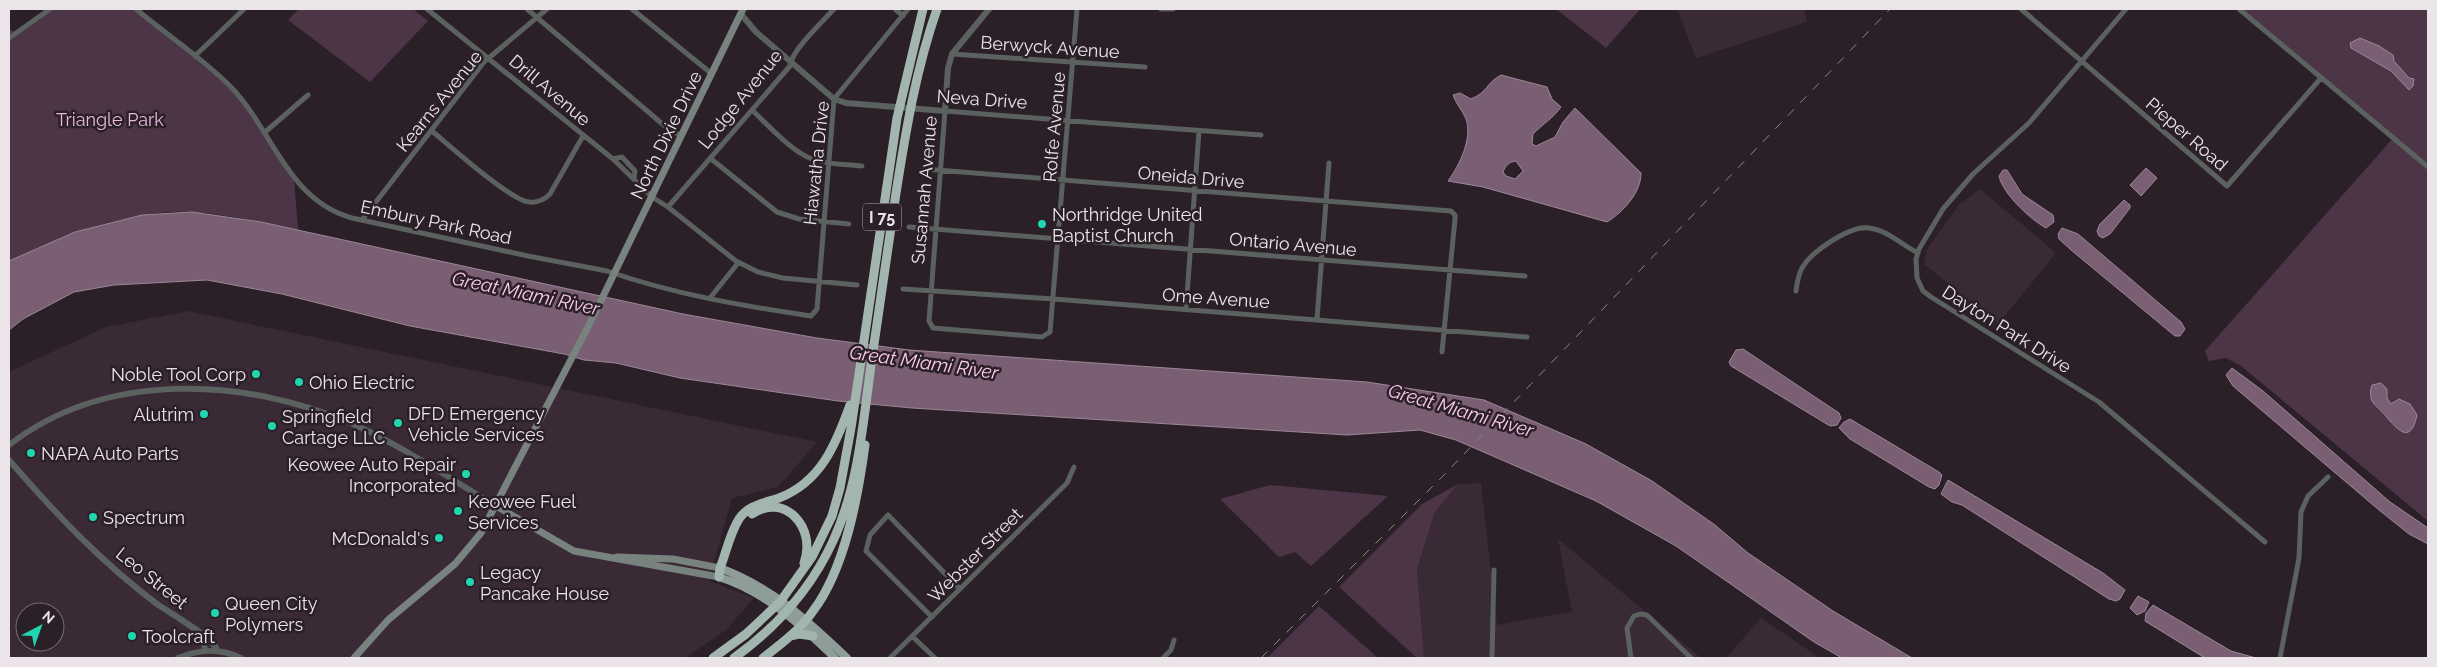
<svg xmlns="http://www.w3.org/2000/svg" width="2437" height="667" font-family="Raleway,sans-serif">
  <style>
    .built { fill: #392a36; fill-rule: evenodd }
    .green { fill: #4d3548 }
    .water { fill: #7a5f74; stroke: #9c8797; fill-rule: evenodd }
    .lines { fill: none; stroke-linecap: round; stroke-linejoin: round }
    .minor { stroke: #5a615e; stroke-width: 5 }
    .tertiary { stroke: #5a615e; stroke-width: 6 }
    .secondary { stroke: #78837f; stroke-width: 7 }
    .primary { stroke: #8f9d98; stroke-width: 8 }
    .motorway { stroke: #a3b5af; stroke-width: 9 }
    .rail { stroke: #8c8389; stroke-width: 1; stroke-dasharray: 9 9; stroke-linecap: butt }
    .poi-dot { fill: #21d5af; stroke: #2b2028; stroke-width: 2 }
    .labels { text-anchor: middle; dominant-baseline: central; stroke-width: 5; stroke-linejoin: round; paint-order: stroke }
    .shield { fill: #2b2028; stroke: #b1a9af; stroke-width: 1 }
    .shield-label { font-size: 16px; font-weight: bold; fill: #ebe4e9 }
    .street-label { font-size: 18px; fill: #ebe4e9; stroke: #2b2028 }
    .park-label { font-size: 18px; fill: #e9b7de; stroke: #2b2028 }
    .poi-label { font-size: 18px; fill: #ebe4e9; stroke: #2b2028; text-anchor: start }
    .water-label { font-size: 19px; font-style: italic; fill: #fccaf1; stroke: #2b2028 }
  </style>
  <rect width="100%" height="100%" fill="#2b2028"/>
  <path class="built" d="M1677,9H1804L1807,22L1696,58Z
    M1980,189L2056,253L1998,324L1924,264L1927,249L1960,204Z
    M188,311L817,442L778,487L732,498L709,581L754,598L726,630L685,658H9V372L106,327ZM25,612H55V642H25Z
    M1481,483L1497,625L1572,612L1558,539L1701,658H1424L1417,569L1435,512L1458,484Z
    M1761,618L1820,658H1726Z"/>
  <path class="green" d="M50,9H136L237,94L294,180L298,230C264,223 227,214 192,212C127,209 67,236 9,261V28L15,33Z
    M299,9H413L428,21L370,82L288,20Z
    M1556,9H1640L1606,48Z
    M2243,9H2428V521L2241,366L2226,358L2209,361L2205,351L2393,138L2268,34Z
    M1458,484L1435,512L1417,569L1424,658H1417L1339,587L1422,504Z
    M1270,485L1388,496L1311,566L1295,552L1279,557L1220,499Z
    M1319,606L1378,658H1267Z"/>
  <path class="water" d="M2360,38L2379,46L2393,55L2394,61L2409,78L2414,79L2413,86L2409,90L2391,71L2351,48L2350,43Z
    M1501,75L1547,87L1552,99L1561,107C1553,118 1543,124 1533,134L1532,144L1536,146L1555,137L1563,122L1575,108L1641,173C1641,193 1623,212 1607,222L1483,187L1448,181C1459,166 1473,138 1466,119C1463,111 1456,104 1453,95L1460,93L1471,99C1488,92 1486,83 1501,75ZM1516,161L1523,171L1515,179L1506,176L1503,172C1506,165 1509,162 1516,161Z
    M2146,168L2157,178L2141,196L2130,185Z
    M2003,170H2007L2022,194L2053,215L2054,222L2046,228C2030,219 2003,194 1999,176Z
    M2124,200L2130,205V208L2110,234L2103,238L2099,236L2097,231L2100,224Z
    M192,212L261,222L683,314L817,338L909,350L1367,382L1484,400L1586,444L1652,481L1715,525L1748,553L1833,611L1912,658H1842L1814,642L1676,546L1596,501L1456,440L1420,430L1347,435L912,408L838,401L680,378L616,363L584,360L564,354L410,326L282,294L207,280L114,285L74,292L23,319L9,330V261L75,232L142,215Z
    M2062,228L2078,234L2181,322L2185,329L2180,336H2175L2071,250L2059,239L2058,234Z
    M1743,349L1839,413L1841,418L1837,425L1830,426L1731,366L1729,362L1736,350Z
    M2232,368L2263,391L2390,502L2428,528V544L2409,534L2379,510L2233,386L2226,375Z
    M2381,383L2387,389V398L2391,404L2399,399L2410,404L2417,415C2411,444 2399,432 2385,415C2381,410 2375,406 2372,401C2370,396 2370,390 2372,385Z
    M1850,419L1939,472L1942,475L1939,485L1935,489L1929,487L1850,439L1839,428L1844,422Z
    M1948,480L2103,573L2125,590L2120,599L2116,601L2109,599L1962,505L1952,502L1941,494Z
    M2138,596L2149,602L2145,611L2137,615L2130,608Z
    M2153,605L2231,651L2256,658H2205L2145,621L2146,613Z"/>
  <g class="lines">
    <path class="minor" d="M136,9C167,35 202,58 230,86C273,130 287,200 352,218L528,256L607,271C673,294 743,306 811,316L817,309L834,99L908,9
      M427,9L613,159L652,197L668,207L736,261L758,272L783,278L857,285
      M527,9L666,127L681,136
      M632,9L712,74
      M895,9L903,16
      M1077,9L1050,332L1042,337L933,328L929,321L945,111C1050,119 1156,128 1261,135
      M1161,9H1173
      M2021,9L2227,186L2321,78
      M2126,9L2029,123L1973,174L1943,209L1919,249L1916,259L1917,278L1923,291L1931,297L2099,402L2265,542
      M2239,9L2428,167
      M9,38L50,9
      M952,54L1145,67
      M195,56L244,9
      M752,110C768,125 792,152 812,159C828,165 846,164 862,166
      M432,131C450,146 510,200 529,202C537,203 544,200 550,194L583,136
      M264,133L308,95
      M710,158L777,212L799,219L849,224
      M613,159L622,157L635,171L634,178
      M924,169L1451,211L1455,215V219L1442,352
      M668,207L790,66C791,51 823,21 834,9
      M362,220L484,62L547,9
      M909,227L1525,276
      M903,289L1054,299L1527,337
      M1796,291C1797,283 1798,275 1802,268C1811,252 1850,225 1869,228C1887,230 1902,245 1918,253
      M710,298L738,263
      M1186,309L1199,131
      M1317,319L1329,163
      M932,617L866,551L870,535L888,515L960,589
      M912,636L935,658
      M890,658L1067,483L1074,467
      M1163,658L1171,650L1174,640
      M1492,658L1494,570
      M1631,658L1627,628L1634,616L1640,614L1647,615L1691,658
      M2280,658L2299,558L2301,512L2308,496L2328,477"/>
    <path class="tertiary" d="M741,14L756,32L834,99L846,103L945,111L948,68L952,54L989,9
      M9,445C106,370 246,377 355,425C404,447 450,479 496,506
      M9,460C54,512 101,562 157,604C170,613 214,638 217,650
      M199,633L203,639L205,650
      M178,658C200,649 219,648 241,658"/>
    <path class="secondary" d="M496,506L574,551L719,577
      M617,557L673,559L720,568
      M354,658L388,620L455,564L481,533L591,321L743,9"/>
    <path class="primary" d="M720,568C773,588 807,620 847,658
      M719,577C766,592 801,625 835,658"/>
    <path class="motorway" d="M752,514C784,492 817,527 804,563
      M719,577L720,568C726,553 730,533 739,519C748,505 765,503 779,498C821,482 836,444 850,405
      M790,636L799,634L813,636
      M713,658L746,634L780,602L812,557L832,516L840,488L851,428L897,118L923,9
      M734,658C777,627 811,589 833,541C858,487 863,424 871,365C879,307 888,250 896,193C906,130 916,69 937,9
      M763,658C781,644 800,630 813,611C845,569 858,497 865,445"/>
    <path class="rail" d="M1261,658L1442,477L1890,9"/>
  </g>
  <g class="poi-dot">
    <circle cx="1042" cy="224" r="5"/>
    <circle cx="256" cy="374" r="5"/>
    <circle cx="299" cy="382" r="5"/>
    <circle cx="204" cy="414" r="5"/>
    <circle cx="398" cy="423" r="5"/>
    <circle cx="272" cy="426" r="5"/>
    <circle cx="31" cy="453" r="5"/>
    <circle cx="466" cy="474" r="5"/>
    <circle cx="458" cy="511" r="5"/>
    <circle cx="93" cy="517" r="5"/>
    <circle cx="439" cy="538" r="5"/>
    <circle cx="470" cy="582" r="5"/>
    <circle cx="215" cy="613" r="5"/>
    <circle cx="132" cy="636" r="5"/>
  </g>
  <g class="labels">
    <rect class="shield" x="863" y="203.5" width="38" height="27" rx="4"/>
    <g class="shield-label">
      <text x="882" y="217">I 75</text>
    </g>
    <g class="street-label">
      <text transform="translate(1050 47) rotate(4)">Berwyck Avenue</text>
      <text transform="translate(550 90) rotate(40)">Drill Avenue</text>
      <text transform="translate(740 99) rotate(-51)">Lodge Avenue</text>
      <text transform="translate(982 99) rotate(4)">Neva Drive</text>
      <text transform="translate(439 101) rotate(-51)">Kearns Avenue</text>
      <text transform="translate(1054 127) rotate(-85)">Rolfe Avenue</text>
      <text transform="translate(2187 134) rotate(41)">Pieper Road</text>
      <text transform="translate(666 135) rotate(-64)">North Dixie Drive</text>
      <text transform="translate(816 163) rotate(-84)">Hiawatha Drive</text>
      <text transform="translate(1191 177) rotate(5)">Oneida Drive</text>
      <text transform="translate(924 190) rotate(-85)">Susannah Avenue</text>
      <text transform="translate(436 222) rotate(12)">Embury Park Road</text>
      <text transform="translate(1293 244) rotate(5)">Ontario Avenue</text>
      <text transform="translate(1216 298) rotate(4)">Ome Avenue</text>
      <text transform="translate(2007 329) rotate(32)">Dayton Park Drive</text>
      <text transform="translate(975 555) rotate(-45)">Webster Street</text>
      <text transform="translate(152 578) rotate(39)">Leo Street</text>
    </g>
    <g class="park-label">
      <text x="110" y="119">Triangle Park</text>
    </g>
    <g class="poi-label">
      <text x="1052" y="214">Northridge United<tspan x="1052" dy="21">Baptist Church</tspan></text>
      <text x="246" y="374" text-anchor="end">Noble Tool Corp</text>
      <text x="309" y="382">Ohio Electric</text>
      <text x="408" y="413">DFD Emergency<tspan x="408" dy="21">Vehicle Services</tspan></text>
      <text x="194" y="414" text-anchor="end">Alutrim</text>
      <text x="282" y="416">Springfield<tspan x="282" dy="21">Cartage LLC</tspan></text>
      <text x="41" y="453">NAPA Auto Parts</text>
      <text x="456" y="464" text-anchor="end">Keowee Auto Repair<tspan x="456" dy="21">Incorporated</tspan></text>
      <text x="468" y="501">Keowee Fuel<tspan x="468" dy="21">Services</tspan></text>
      <text x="103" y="517">Spectrum</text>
      <text x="429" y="538" text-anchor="end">McDonald's</text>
      <text x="480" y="572">Legacy<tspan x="480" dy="21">Pancake House</tspan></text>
      <text x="225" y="603">Queen City<tspan x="225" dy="21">Polymers</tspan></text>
      <text x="142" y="636">Toolcraft</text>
    </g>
    <g class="water-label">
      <text transform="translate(526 293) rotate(12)">Great Miami River</text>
      <text transform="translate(924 362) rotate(8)">Great Miami River</text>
      <text transform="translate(1461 410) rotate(16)">Great Miami River</text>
    </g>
  </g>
  <rect width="2437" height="667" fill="none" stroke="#ebe4e9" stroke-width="20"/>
  <g transform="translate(40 627) rotate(41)"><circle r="24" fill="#2b2028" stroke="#786e75"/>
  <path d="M0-4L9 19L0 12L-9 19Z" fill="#21d5af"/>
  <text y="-8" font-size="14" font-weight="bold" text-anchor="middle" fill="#ebe4e9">N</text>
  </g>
</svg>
